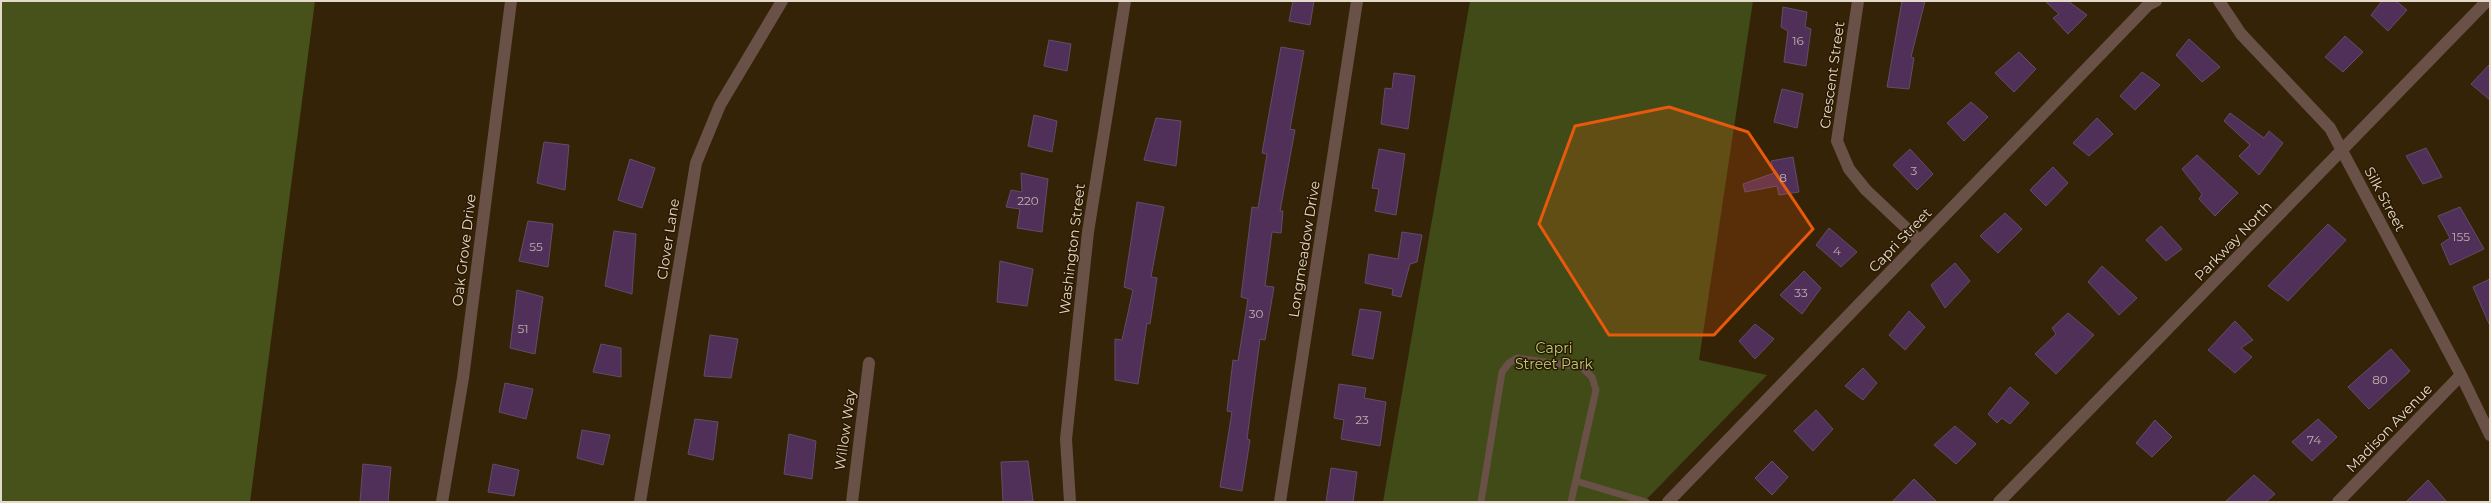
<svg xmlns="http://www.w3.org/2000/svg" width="2491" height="503" font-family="Montserrat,sans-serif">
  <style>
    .green { fill: #404b18 }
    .forest { fill: #47521a }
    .building { fill: #503059; stroke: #614d67 }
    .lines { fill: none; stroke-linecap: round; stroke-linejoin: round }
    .lane { stroke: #695147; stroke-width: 7 }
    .street { stroke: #695147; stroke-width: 12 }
    .marked { fill: #e8590c; fill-opacity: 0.2; stroke: #e8590c; stroke-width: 3; stroke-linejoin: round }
    .labels { text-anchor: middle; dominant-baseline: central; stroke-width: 3; stroke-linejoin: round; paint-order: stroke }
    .number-label { font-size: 12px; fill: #c0afae }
    .street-label { font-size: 14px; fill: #e5d9ca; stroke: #2a1901 }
    .park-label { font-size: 14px; fill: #bace7a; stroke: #2a1901 }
  </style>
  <rect width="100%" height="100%" fill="#352308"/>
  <path class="green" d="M1470,1H1753L1699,360L1767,375L1644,502H1383Z"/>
  <path class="forest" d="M1,1H315L250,502H1Z"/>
  <path class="building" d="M1293,1H1314L1310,25L1289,21Z
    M1902,1H1925L1911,57L1914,58L1909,89L1887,87Z
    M2045,1H2068L2087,15L2068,34L2053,18L2059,14Z
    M2382,1H2396L2407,10L2388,31L2371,15Z
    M1783,7L1807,12L1805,27L1811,29L1806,66L1784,62L1788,31L1781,27Z
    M2345,36L2363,52L2343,72L2325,57Z
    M2189,39L2220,67L2202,82L2176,55Z
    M1049,40L1071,44L1067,71L1044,66Z
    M1281,47L1304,51L1290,129L1295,130L1280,211H1283L1281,233L1272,232L1265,286L1274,287L1265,340L1260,339L1247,439L1250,440L1242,491L1220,487L1232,412L1227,411L1233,360L1238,361L1248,299L1241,297L1252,207L1258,208L1267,154L1262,153Z
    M2019,52L2036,69L2014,92L1995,73Z
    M2490,64V100L2471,84Z
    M2142,72L2160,85L2135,110L2120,96Z
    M1394,73L1415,76L1408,129L1381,124L1385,88L1392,89Z
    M1782,89L1803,94L1797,128L1774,122Z
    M1971,102L1988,117L1964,141L1947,123Z
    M2230,113L2264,138L2269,131L2283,143L2259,175L2239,156L2250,145L2224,121Z
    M1034,115L1057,121L1052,152L1028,146Z
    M1156,118L1181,121L1176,166L1144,160Z
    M2097,118L2113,134L2089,156L2073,143Z
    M544,142L569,145L565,190L537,183Z
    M2426,148L2442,177L2423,184L2406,156Z
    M1379,149L1405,154L1396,215L1375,211L1379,189L1372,188Z
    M1910,149L1933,174L1917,190L1893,165Z
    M2197,155L2238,193L2215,216L2199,199L2202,194L2182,169Z
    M1793,157L1799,192L1779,195L1777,186L1745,192L1743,184L1774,173L1771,161Z
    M630,159L655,168L642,208L618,200Z
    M2053,167L2068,183L2046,206L2030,190Z
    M1021,173L1048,179L1042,232L1017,228L1020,209L1006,207L1011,190L1022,192Z
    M1137,202L1164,207L1151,277L1157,278L1150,324L1147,323L1138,384L1115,380V339L1122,340L1133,290L1124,287Z
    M2460,207L2484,249L2450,265L2441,244L2450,238L2438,216Z
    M2005,213L2022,229L1998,253L1980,236Z
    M528,221L553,224L548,267L519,261Z
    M2328,224L2346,240L2288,301L2268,286Z
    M2161,226L2182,249L2166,261L2146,240Z
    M1829,228L1857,252L1841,267L1816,245Z
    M614,231L636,234L632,294L605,286Z
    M1402,232L1422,235L1417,262L1410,264L1401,297L1392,295L1393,289L1365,283L1369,254L1398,259Z
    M1000,261L1033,269L1027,306L997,302Z
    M1955,263L1970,281L1945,308L1931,285Z
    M2102,266L2137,298L2119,315L2088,282Z
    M1804,271L1821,288L1802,314L1780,295Z
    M2490,279V326L2473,287Z
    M517,290L543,297L535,354L510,348Z
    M1360,309L1381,312L1373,359L1352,355Z
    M1909,311L1925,327L1905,350L1889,335Z
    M2068,313L2094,335L2056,374L2035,354L2056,334L2052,328Z
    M2235,321L2253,340L2241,348L2252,357L2235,373L2208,350Z
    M1755,324L1774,339L1755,359L1739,341Z
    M710,335L738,339L731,378L704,376Z
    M601,344L621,348V377L593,372Z
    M2391,349L2410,371L2369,409L2348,387Z
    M1863,368L1877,383L1863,400L1845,386Z
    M505,383L533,389L526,419L499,412Z
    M1339,384L1366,388L1364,398L1386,402L1380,446L1341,439L1344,420L1334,418Z
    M2010,387L2029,403L2010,424L2002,418L1997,423L1988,414Z
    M1816,410L1833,429L1813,451L1794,431Z
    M695,419L718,422L713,460L688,454Z
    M2318,419L2337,437L2312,461L2292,442Z
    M2155,420L2172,437L2152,457L2136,443Z
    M1955,426L1976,444L1956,464L1934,445Z
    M582,430L610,435L603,465L577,458Z
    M789,434L816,441L812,479L784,474Z
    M1028,461L1033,501L1003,502L1001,462Z
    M1772,461L1788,477L1772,495L1755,478Z
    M363,464L391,467L388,502H360Z
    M493,464L519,470L514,496L488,492Z
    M1331,468L1357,472L1353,502H1326Z
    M2254,475L2275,494L2266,502H2225Z
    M1914,479L1937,502H1892Z
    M2428,480L2447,502H2406Z"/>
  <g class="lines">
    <path class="lane" d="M1576,481L1646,502
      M1481,502L1502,372L1509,363L1517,358L1581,367L1592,377L1596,390L1571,502"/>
    <path class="street" d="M1858,1L1837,141L1849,169L1866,190L1920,241
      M2219,1L2241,34L2330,128L2461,375L2490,435
      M442,502L463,378L511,1
      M640,502L696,163L720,105L782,1
      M852,502L869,363
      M1070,502L1066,439L1088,232L1125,1
      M1280,502L1357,1
      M1668,502L2148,5L2156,1
      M1999,502L2487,1
      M2338,502L2461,375"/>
  </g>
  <path class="marked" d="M1669,107L1748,132L1813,229L1714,335H1609L1539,224L1575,126Z"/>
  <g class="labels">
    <g class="number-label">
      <text x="1798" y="40">16</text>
      <text x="1914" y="170">3</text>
      <text x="1783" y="177">8</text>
      <text x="1028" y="200">220</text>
      <text x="2461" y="236">155</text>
      <text x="536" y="246">55</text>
      <text x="1837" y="250">4</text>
      <text x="1801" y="292">33</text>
      <text x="1256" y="313">30</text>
      <text x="523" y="328">51</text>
      <text x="2380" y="379">80</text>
      <text x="1362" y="419">23</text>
      <text x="2314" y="439">74</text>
    </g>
    <g class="street-label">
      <text transform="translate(1832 75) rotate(-82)">Crescent Street</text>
      <text transform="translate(2385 199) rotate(62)">Silk Street</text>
      <text transform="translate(668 239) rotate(-81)">Clover Lane</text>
      <text transform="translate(1900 240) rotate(-46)">Capri Street</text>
      <text transform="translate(2233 241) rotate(-46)">Parkway North</text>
      <text transform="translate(1072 249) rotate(-83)">Washington Street</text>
      <text transform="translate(1304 249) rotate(-81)">Longmeadow Drive</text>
      <text transform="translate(464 250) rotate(-83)">Oak Grove Drive</text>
      <text transform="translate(2389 428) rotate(-46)">Madison Avenue</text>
      <text transform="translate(845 430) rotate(-82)">Willow Way</text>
    </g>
    <g class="park-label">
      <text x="1554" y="348">Capri<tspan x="1554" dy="16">Street Park</tspan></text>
    </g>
  </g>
  <rect width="2491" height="503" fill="none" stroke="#e5d9ca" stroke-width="4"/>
</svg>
